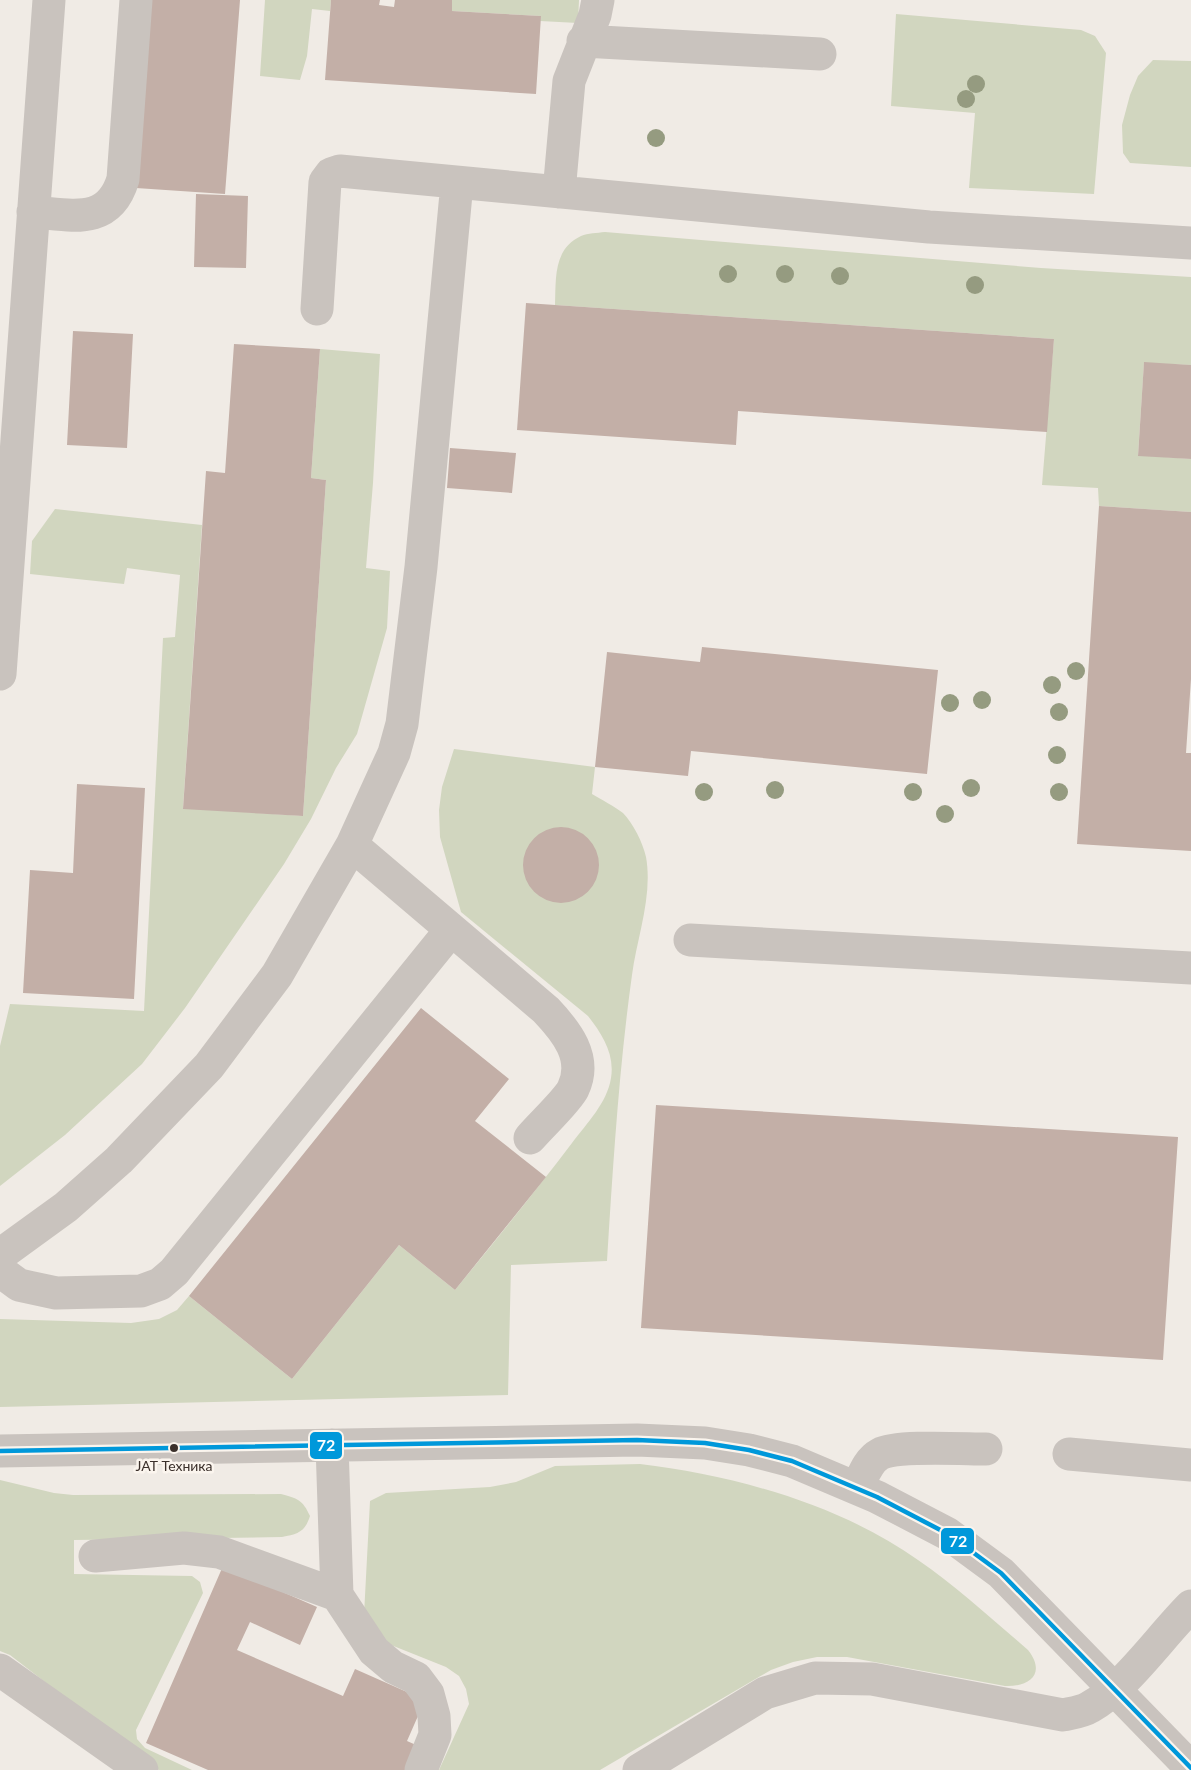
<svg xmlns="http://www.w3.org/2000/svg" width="1191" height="1770" font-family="Lato,sans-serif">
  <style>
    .green { fill: #d1d6bf }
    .building { fill: #c3afa7 }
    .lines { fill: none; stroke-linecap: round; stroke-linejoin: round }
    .minor { stroke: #c9c3be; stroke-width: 33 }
    .bus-1-casing { stroke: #fbf5ee; stroke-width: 9 }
    .bus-1 { stroke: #0098da; stroke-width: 4.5 }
    .tree { fill: #959b80 }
    .bus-dot { fill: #3b302b; stroke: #fbf5ee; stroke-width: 2 }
    .labels { text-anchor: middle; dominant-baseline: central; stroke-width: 5; stroke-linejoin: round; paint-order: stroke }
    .bus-label { font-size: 14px; fill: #3b302b; stroke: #fbf5ee }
    .line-badge { stroke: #fbf5ee; stroke-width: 2 }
    .badge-label { font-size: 16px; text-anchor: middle; font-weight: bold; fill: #fff }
  </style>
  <rect width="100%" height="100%" fill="#f0ebe5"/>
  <path class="green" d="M265,0H331L330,11L312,9L307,56L300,80L260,76Z
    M452,0H579L578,23L540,21L541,16L452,11Z
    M896,14L1081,30L1095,36L1106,53L1094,194L969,188L975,113L891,106Z
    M1153,60L1191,61V167L1130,163L1123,153L1122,125L1130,95L1138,76Z
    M605,232L1041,268L1191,277V365L1144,363L1138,455L1191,459V512L1099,506L1098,488L1042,485L1054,339L555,305C556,279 553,249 581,236C588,233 597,233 605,232Z
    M320,349L380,354L373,483L366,568L390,571L387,628L357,734L336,768L311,819L284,864L185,1008L142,1064L65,1135L0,1186V1046L10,1004L144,1011L163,638L175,637L180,575L127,568L124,584L30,574L32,541L55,509L202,525L183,808L303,816L326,480L311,478Z
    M454,749L595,767L592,794C602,800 614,806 623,813C633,823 643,843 646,857C653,896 637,937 632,975C619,1068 613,1166 607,1261L511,1265L508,1395L0,1407V1319L131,1323L159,1319L177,1310L189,1296L292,1379L399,1245L455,1290C495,1241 534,1193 572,1143C587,1123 607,1103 611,1078C615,1054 602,1034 588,1016L461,912L440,837L439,810L442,787Z
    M640,1464C734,1475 841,1505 918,1560C957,1587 992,1619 1028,1650C1046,1673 1031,1687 1005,1686L847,1657H817L793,1662L771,1670L600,1770H439L469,1704L466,1689L459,1676L446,1667L386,1643L364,1615L370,1501L386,1493L490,1487L516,1482L555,1466Z
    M0,1480L54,1493L73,1495L281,1494C297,1498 303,1500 310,1516C305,1532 298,1534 282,1537L74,1540V1574L192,1576L200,1582L203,1593L136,1730L137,1739L145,1748L192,1770H159L10,1655L0,1651Z"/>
  <path class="building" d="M150,0H240L225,194L136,188Z
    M331,0H380L379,5L394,7L395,0H452V11L541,16L536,94L325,80Z
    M196,194L248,196L246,268L194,267Z
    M526,303L1054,339L1047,432L738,411L736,445L517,430Z
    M73,331L133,334L127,448L67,445Z
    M234,344L320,349L311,478L326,480L303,816L183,809L206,471L225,473Z
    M1144,362L1191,365V459L1138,456Z
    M450,448L516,453L512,493L447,488Z
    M1099,506L1191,512V679L1186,753H1191V851L1077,844Z
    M702,647L938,670L927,774L691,751L688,776L595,767L607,652L700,662Z
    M77,784L145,788L134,999L23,993L30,870L73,873Z
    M523 865a38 38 0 1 1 76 0a38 38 0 1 1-76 0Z
    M421,1008L509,1079L475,1121L546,1177L455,1290L399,1245L292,1379L189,1296Z
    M656,1105L1178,1137L1163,1360L641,1328Z
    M223,1566L317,1607L300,1645L250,1622L237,1650L343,1696L355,1669L425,1700L407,1741L416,1745L405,1770H208L146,1743Z"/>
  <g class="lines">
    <path class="minor" d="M583,41L820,54
      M559,192L569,81L595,15L598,0
      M33,212C72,215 109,226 123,179L136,0
      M317,309L325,182L331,174L340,171L929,227L1191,243
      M0,674L49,0
      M352,845L546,1010C566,1031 588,1058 573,1089C567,1101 540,1126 530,1138
      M690,940L1191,968
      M0,1255L66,1207L119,1160L209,1066L277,975L352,845L394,753L402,724L421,567L457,183
      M0,1271L19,1285L56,1293L141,1291L160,1284L174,1272L451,930
      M0,1451L637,1440L705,1443L749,1450L792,1461L877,1497L948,1534L1001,1573L1191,1768
      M1069,1454L1191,1465
      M857,1488C863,1477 867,1461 880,1454C896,1445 964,1449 986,1449
      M95,1556L184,1548L219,1552L337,1595L332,1445
      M337,1595L374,1651L393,1667L416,1678L428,1694L434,1716L435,1735L421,1770
      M0,1670L142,1770
      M639,1770L765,1693L815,1678L872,1679L1063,1715C1072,1713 1082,1712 1090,1707C1126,1687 1160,1637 1191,1606"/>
    <g class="bus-1-casing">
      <path id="bus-1" d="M0,1451L637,1440L705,1443L749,1450L792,1461L877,1497L948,1534L1001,1573L1191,1768"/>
    </g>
    <use href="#bus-1" class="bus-1"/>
  </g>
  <g class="tree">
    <circle cx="976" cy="84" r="9"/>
    <circle cx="966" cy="99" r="9"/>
    <circle cx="656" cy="138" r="9"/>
    <circle cx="728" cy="274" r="9"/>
    <circle cx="785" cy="274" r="9"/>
    <circle cx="840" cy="276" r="9"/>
    <circle cx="975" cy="285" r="9"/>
    <circle cx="1076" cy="671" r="9"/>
    <circle cx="1052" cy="685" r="9"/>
    <circle cx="982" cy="700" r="9"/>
    <circle cx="950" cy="703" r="9"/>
    <circle cx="1059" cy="712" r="9"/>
    <circle cx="1057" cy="755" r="9"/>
    <circle cx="971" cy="788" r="9"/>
    <circle cx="775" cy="790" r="9"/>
    <circle cx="704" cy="792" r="9"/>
    <circle cx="913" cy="792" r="9"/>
    <circle cx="1059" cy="792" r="9"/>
    <circle cx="945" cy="814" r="9"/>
  </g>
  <circle class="bus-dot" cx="174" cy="1448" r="5"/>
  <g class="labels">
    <g class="bus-label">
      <text x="174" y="1465">ЈАТ Техника</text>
    </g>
  </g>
  <g class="line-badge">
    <rect x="309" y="1431" width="34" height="29" rx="6" fill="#0098da"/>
    <rect x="940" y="1527" width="35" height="28" rx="6" fill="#0098da"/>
  </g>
  <g class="badge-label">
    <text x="326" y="1451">72</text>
    <text x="958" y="1547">72</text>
  </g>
</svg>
